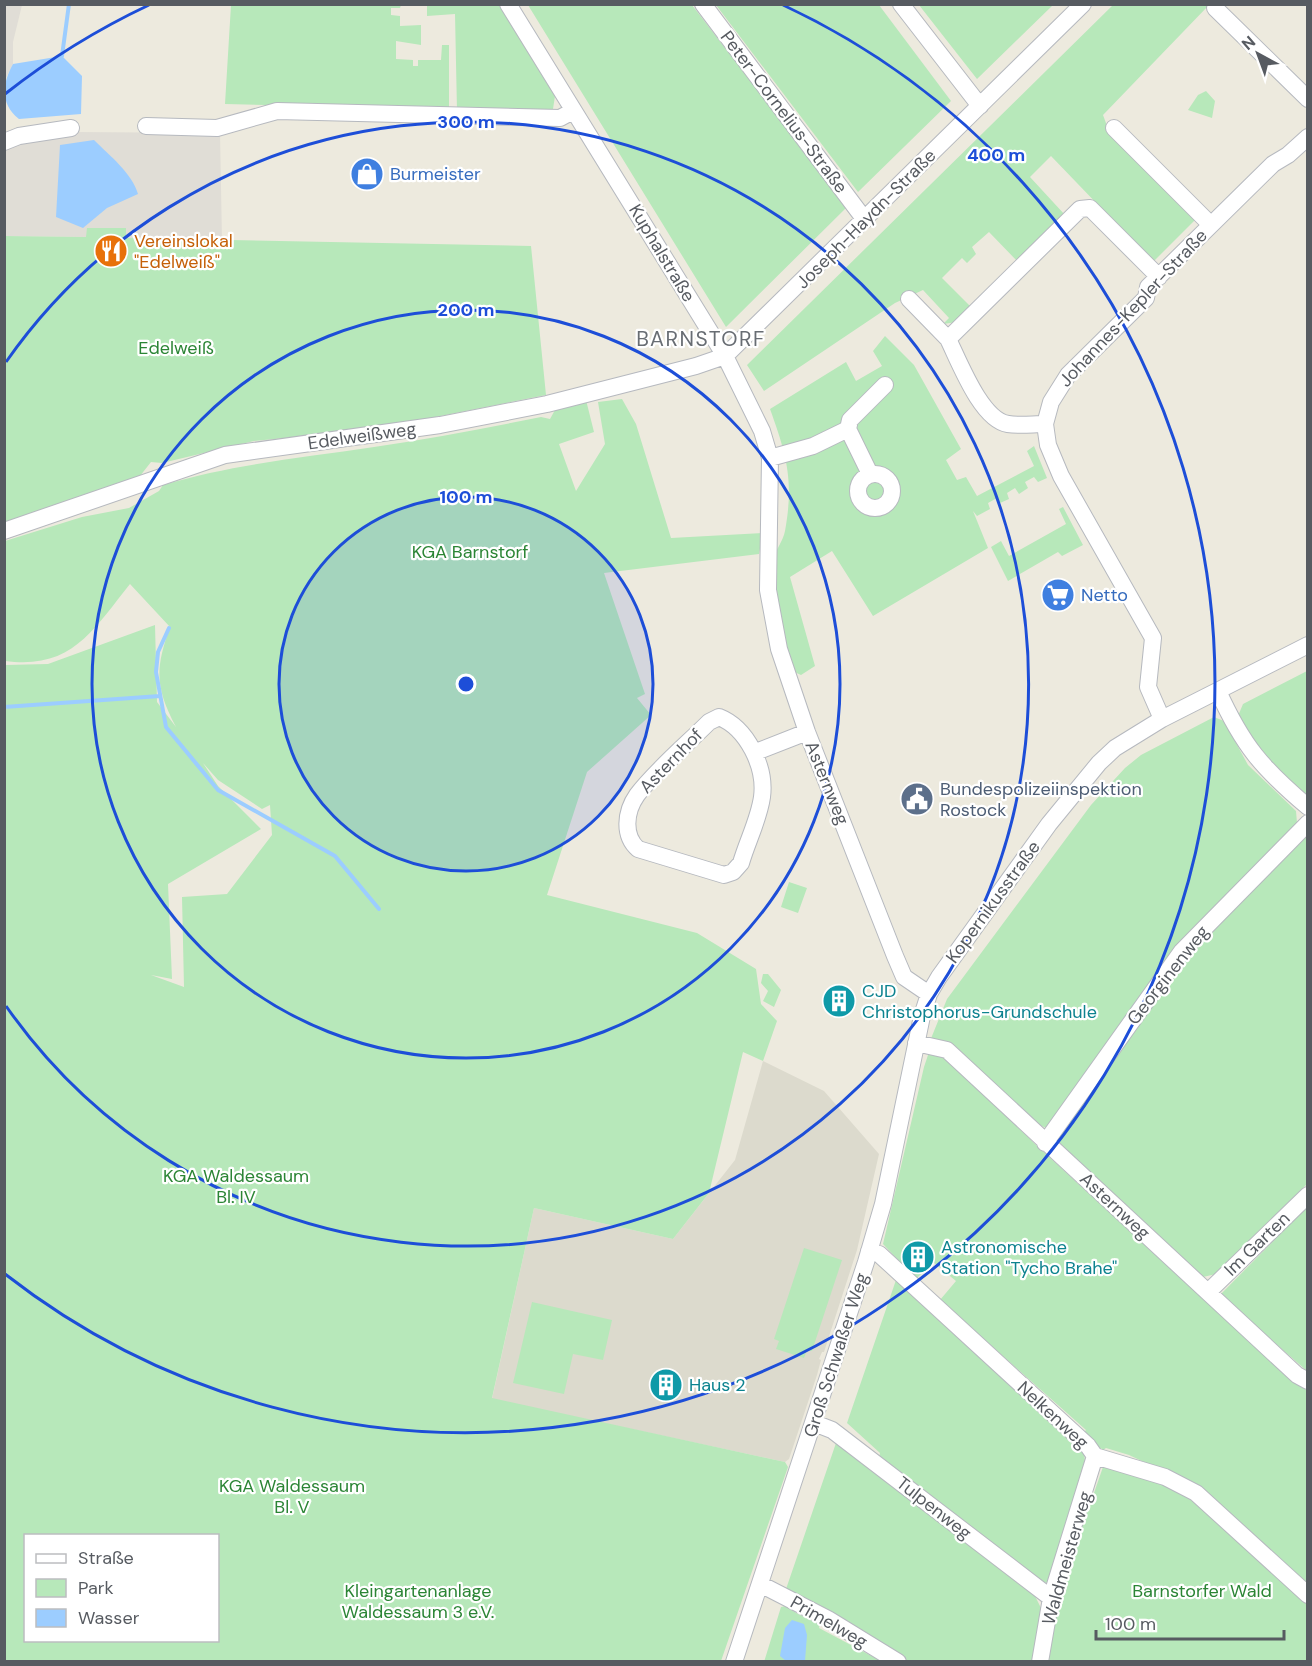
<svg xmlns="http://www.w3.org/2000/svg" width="1312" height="1666" font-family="'DM Sans',sans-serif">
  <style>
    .industrial { fill: #e0ddd6 }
    .education { fill: #dcdacd }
    .green { fill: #b7e8ba; fill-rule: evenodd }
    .water { fill: #9ccdff }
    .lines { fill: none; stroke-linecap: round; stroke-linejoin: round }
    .stream { stroke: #9ccdff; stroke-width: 4 }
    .minor-casing { stroke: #b6b9bf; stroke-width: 18 }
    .minor { stroke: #fff; stroke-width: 16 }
    .ring { fill: none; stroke: #1d4ed8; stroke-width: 3 }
    .labels { text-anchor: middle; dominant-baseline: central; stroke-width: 4.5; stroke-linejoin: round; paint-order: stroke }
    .street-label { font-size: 18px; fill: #575b61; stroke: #fff }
    .shop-label { font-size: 18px; fill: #366cbe; stroke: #fff; text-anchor: start }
    .food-label { font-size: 18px; fill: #c56008; stroke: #fff; text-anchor: start }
    .park-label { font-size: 18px; fill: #2b8535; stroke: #fff }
    .service-label { font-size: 18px; fill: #4e5e75; stroke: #fff; text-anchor: start }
    .culture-label { font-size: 18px; fill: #0d838f; stroke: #fff; text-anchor: start }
    .quarter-label { font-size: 21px; letter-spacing: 1.5px; fill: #686d73; stroke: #fff }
    .centre { fill: #1d4ed8; stroke: #fff; stroke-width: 3 }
    .ring-label { font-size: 18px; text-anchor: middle; font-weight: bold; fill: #1d4ed8; stroke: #fff; stroke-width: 4.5; stroke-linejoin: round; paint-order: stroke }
  </style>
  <rect width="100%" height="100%" fill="#edeade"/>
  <path class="industrial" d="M5,5H22L13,42V64L5,80Z
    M75,132L220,133L222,241L125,238L126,229L88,228L87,237L5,236V147Z"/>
  <path class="education" d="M763,1061L824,1091L879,1154L857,1250L824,1352H822L819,1359L821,1360L817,1375L789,1459L785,1462L492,1399L534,1208L673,1239L735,1160Z"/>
  <path class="green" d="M231,5H401L400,8H391V15L400,16V26L421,25V45L396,41V59L413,60V66H418V60H441L442,45H449V109L225,104Z
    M427,5H499L555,96L553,109L547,114L457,111L455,14L427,16Z
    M528,5H692L847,207L726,327Z
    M716,5H879L951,101L858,192Z
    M919,5H1053L977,79Z
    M1113,5H1209L1103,115L1110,134L1197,218L1153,262L1051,156L1030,177L1065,215L1018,262L989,232L972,247L976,254L967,263L962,258L942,278L972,308L957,322L943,324L949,318L923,290L895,303L764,391L747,365Z
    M1206,91L1215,101L1212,118L1188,110L1198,95Z
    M87,228H126V238L531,246L546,395L375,429L254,441L162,463L151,462L140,476L5,525L4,236L86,237Z
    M885,336L914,365L961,449L946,460L957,480L966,477L977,496L1034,466L1027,451L1034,446L1047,478L1038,482L1034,477L1025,482L1028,488L1019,494L1015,488L1007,493L1009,499L1000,503L997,498L988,503L990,509L977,516L973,511L988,548L873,616L832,551L790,577L815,666L801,675L790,670C783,633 770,594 775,556C776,549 783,541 785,531C794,481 787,456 770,409L846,362L856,381L882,366L873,351Z
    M622,399L636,424L671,538L763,533L759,554L604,573L645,694L637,698L651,715L587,772L547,895L697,933L756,969L761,1004L777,1021L763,1061L743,1052L709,1193L673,1239L534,1208L492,1398L785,1462L788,1467L721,1661H5V665L48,664L155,625L157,702L176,727C155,687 155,669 170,627L130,584C93,630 72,670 5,661V541L82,517L129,508L159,491L163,485C234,464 301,458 374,447C430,439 486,428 541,417L550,419L555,410L586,400L594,432L559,444L576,491L605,444L598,402ZM203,763L218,780L262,809L270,805L272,835L227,894L182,897L184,987L151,975L172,979L168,884L261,829L218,786ZM26,1536H218V1640H26Z
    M1063,507L1083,545L1062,556L1058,552L1008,581L991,547L1001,541L1009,556L1066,524L1059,509Z
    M1307,671V799L1272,767L1238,716L1243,704Z
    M1214,717L1224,721L1248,765L1296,811L1297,823L1182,943L1152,979L1048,1129L1038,1124L959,1050L930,1041L947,999L1091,805L1125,768L1141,755Z
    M1307,834V1184L1216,1274L1203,1277L1057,1141V1137L1189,955Z
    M789,882L807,888L798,913L781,907Z
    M763,974H768L781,990L774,1007L763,1001L768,991L761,983Z
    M934,1051L944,1055L1034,1143L1275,1365L1307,1391V1588L1180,1479L1129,1455L1106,1448L1103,1450L1082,1434L1086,1430L940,1300L956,1281L933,1262L916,1279L883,1244L924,1067L928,1055Z
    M1307,1207V1371L1220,1295Z
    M804,1248L842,1260L812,1351L807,1350L804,1358L776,1349L779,1341L774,1339Z
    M896,1280L1084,1453L1085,1461L1049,1582L1044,1583L879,1458L880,1453L847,1423Z
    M532,1302L612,1320L603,1360L573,1354L564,1394L513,1383Z
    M836,1443L1035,1596L1042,1610L1034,1661H905L785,1592Z
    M1103,1467L1165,1477L1307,1595V1661L1049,1662L1055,1613L1063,1582Z
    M786,1606C800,1617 806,1616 820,1624L819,1628L881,1661L764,1662L781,1607Z"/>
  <path class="water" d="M62,56L82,76L81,114L19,119C0,104 2,84 13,64Z
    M94,140C110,156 132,173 138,194L107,208L83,228L56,217L60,145Z
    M792,1620L804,1624L807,1635L805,1661H786L780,1656L785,1628Z"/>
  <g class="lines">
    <path class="stream" d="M62,56L69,4
      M169,628L158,652L156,672L166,727L218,790L335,856L379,909
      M4,707L160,696"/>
    <g class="minor-casing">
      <path id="minor" d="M508,4L725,356L762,431L770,458L768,590L779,649L807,732L895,956L904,977L929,994
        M703,4L865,220
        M901,4L980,106
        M1215,8L1308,99
        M146,126L217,128L277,111L560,118L573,111
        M1114,128L1211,225
        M4,142L19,136L71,128
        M909,299L948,339
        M1045,424C1033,424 1020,426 1008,424C981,420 959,361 948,339L1080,209L1090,208L1159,277
        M848,429L870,474
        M770,458L813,446L848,429L850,420L885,385
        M858 491a17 17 0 1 1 34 0a17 17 0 1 1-34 0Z
        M4,531L225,455L440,425L547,404L696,366L725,356L1083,4
        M1218,691C1243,746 1262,768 1308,807
        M719,717C747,728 766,767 762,797C759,819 747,842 741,863L733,872L724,875L638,849C623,836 625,812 637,795C656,770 686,745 709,722Z
        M1162,719L1148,687L1153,638L1061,476L1048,445L1045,424L1051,402L1068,375L1146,298L1148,287L1273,164L1288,155L1308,137
        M756,752L807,732
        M916,1043L947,1050L1297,1375L1308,1381
        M1045,1143L1182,951L1308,823
        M869,1251L879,1254L1088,1446L1095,1456L1165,1477L1196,1493L1308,1595
        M1208,1292L1308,1195
        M814,1423L832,1430L1051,1598
        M760,1584L828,1619L898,1662
        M734,1662L866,1262L883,1204L922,1016L929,994L939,977L1049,824L1099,763L1115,748L1162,719L1308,645
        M1040,1662L1051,1598L1095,1456"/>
    </g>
    <use href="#minor" class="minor"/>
  </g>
  <circle cx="466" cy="684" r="187" fill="#1d4ed8" fill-opacity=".12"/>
  <g class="ring">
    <circle cx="466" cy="684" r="187"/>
    <circle cx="466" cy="684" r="374"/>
    <path d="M6 362A562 562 0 1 1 6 1006"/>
    <path d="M5 94A749 749 0 0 1 149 5M783 5A749 749 0 1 1 5 1274"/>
  </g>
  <defs>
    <g id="shop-disc" transform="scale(1.725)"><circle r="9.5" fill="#3f7fe0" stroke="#fff"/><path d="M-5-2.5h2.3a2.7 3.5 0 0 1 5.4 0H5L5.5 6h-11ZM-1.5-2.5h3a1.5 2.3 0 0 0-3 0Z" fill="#fff"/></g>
    <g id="restaurant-disc" transform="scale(1.725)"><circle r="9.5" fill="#e8710a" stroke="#fff"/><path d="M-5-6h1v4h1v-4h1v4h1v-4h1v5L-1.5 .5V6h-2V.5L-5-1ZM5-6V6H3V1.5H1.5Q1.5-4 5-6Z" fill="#fff"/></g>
    <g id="supermarket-disc" transform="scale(1.725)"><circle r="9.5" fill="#3f7fe0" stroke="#fff"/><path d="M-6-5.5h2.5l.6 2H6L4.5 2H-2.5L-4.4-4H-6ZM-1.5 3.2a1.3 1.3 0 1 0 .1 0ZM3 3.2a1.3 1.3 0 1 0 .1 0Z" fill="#fff"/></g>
    <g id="civic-disc" transform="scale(1.725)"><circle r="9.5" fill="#5c6f8a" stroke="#fff"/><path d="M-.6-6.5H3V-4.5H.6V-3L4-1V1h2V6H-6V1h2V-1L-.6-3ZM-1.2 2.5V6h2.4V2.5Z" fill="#fff"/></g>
    <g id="building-disc" transform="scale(1.725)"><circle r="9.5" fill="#0f9aa8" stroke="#fff"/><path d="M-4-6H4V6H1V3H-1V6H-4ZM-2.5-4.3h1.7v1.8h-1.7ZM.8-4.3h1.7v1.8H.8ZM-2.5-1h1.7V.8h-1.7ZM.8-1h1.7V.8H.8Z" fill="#fff"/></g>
  </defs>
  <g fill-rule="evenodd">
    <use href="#shop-disc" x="367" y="174"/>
    <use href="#restaurant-disc" x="111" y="251"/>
    <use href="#supermarket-disc" x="1058" y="595"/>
    <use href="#civic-disc" x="917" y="799"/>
    <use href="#building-disc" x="839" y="1001"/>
    <use href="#building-disc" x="918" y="1257"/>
    <use href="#building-disc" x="666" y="1385"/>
  </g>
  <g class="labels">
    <g class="street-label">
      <text transform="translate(784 112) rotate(53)">Peter-Cornelius-Straße</text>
      <text transform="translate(866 219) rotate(-45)">Joseph-Haydn-Straße</text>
      <text transform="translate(662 253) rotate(59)">Kuphalstraße</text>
      <text transform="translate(1133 308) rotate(-47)">Johannes-Kepler-Straße</text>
      <text transform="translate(362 436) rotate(-8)">Edelweißweg</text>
      <text transform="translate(671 761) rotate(-46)">Asternhof</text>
      <text transform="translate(827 783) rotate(68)">Asternweg</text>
      <text transform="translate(993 902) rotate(-54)">Kopernikusstraße</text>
      <text transform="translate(1168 975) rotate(-52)">Georginenweg</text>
      <text transform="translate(1115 1206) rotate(43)">Asternweg</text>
      <text transform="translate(1257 1244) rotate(-44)">Im Garten</text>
      <text transform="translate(836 1355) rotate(-72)">Groß Schwaßer Weg</text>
      <text transform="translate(1053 1415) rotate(43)">Nelkenweg</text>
      <text transform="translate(934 1508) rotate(38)">Tulpenweg</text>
      <text transform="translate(1067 1558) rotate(-74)">Waldmeisterweg</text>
      <text transform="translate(829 1622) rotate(30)">Primelweg</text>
    </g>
    <g class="shop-label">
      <text x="390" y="174">Burmeister</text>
      <text x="1081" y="595">Netto</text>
    </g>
    <g class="food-label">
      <text x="134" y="241">Vereinslokal<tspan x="134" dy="21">"Edelweiß"</tspan></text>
    </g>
    <g class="park-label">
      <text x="176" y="348">Edelweiß</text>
      <text x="470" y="552">KGA Barnstorf</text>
      <text x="236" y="1176">KGA Waldessaum<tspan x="236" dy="21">Bl. IV</tspan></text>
      <text x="292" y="1486">KGA Waldessaum<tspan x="292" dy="21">Bl. V</tspan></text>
      <text x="418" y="1591">Kleingartenanlage<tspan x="418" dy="21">Waldessaum 3 e.V.</tspan></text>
      <text x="1202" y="1591">Barnstorfer Wald</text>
    </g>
    <g class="service-label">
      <text x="940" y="789">Bundespolizeiinspektion<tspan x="940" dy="21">Rostock</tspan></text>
    </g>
    <g class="culture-label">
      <text x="862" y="991">CJD<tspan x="862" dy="21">Christophorus-Grundschule</tspan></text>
      <text x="941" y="1247">Astronomische<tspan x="941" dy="21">Station "Tycho Brahe"</tspan></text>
      <text x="689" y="1385">Haus 2</text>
    </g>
    <g class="quarter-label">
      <text x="701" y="339">BARNSTORF</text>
    </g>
  </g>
  <circle cx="466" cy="684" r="9" class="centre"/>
  <g class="ring-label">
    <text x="466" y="128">300 m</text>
    <text x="996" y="161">400 m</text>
    <text x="466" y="316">200 m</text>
    <text x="466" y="503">100 m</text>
  </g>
  <rect width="1312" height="1666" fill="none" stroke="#575b61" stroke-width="12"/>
  <rect x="24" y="1534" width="195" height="108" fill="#ffffff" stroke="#bcbdc0" stroke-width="1.5"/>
  <rect x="36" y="1554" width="30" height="9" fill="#ffffff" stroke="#bcbdc0" stroke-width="1.5"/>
  <text x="78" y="1564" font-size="18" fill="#575b61">Straße</text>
  <rect x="36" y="1579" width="30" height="18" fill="#b7e8ba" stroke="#bcbdc0" stroke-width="1.5"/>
  <text x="78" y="1594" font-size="18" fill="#575b61">Park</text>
  <rect x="36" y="1609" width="30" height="18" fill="#9ccdff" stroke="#bcbdc0" stroke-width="1.5"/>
  <text x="78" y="1624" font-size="18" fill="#575b61">Wasser</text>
  <g transform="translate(1258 54) rotate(319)" stroke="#ffffff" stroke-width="4.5" paint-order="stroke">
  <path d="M0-4.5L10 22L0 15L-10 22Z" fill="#575b61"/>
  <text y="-9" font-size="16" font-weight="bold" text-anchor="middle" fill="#575b61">N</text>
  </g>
  <path d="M1096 1630v9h188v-9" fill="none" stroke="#575b61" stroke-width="3"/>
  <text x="1105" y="1630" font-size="18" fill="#575b61" stroke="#ffffff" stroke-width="4.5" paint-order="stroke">100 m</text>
</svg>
